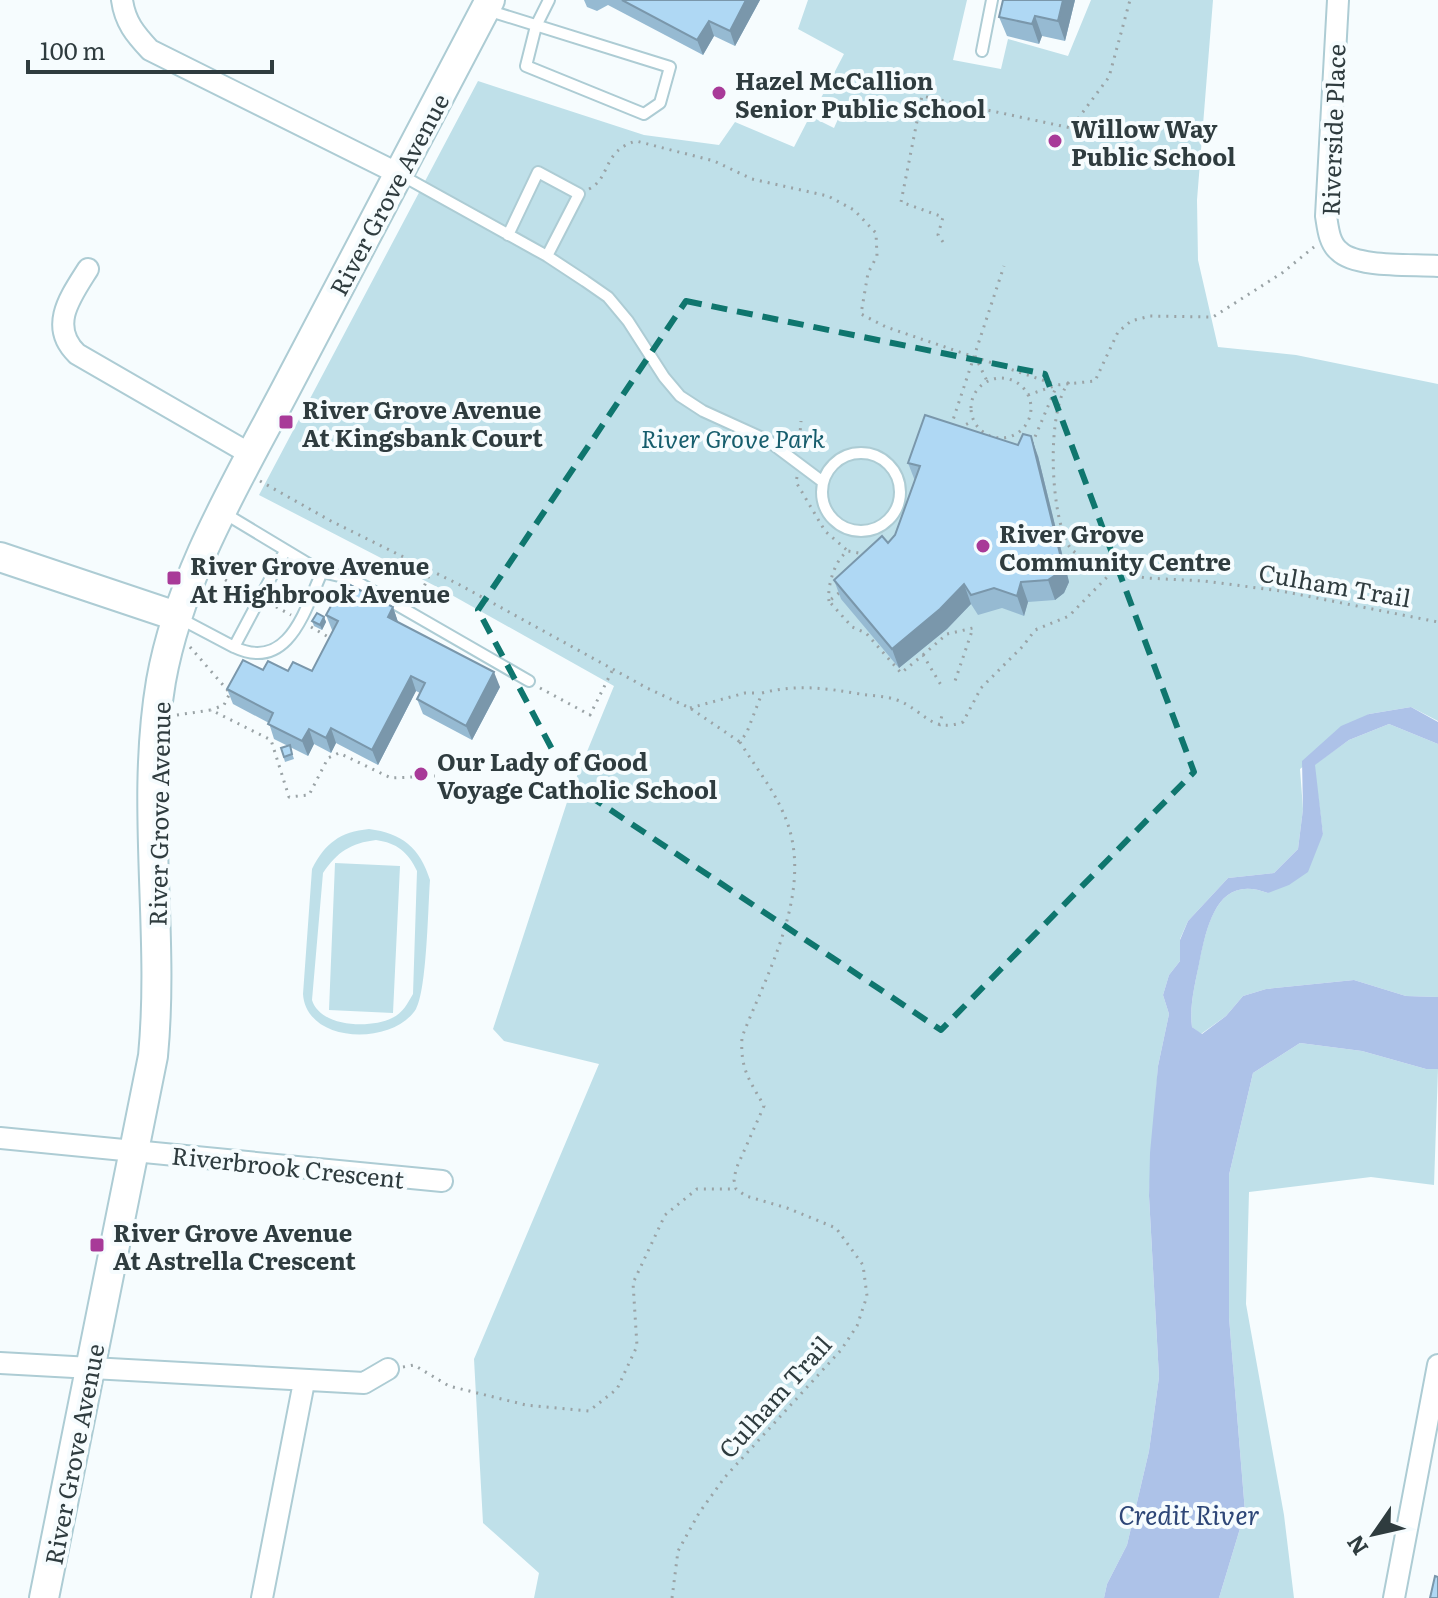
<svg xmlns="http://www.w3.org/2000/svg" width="1438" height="1598" font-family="Literata,serif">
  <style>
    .green { fill: #bfe0e9; fill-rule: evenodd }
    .water { fill: #adc2e8 }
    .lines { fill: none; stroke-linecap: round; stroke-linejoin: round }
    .lane-casing { stroke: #adccd4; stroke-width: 14 }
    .street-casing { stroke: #adccd4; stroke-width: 24 }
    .secondary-casing { stroke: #adccd4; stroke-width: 32 }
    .path { stroke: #9aa3a6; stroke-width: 3; stroke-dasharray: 2 6; stroke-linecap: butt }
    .lane { stroke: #fff; stroke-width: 10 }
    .street { stroke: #fff; stroke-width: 20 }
    .secondary { stroke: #fff; stroke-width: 28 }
    .wall { fill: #96bad2 }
    .shaded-wall { fill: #7a97ab }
    .building { fill: #afd8f4; stroke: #7a97ab; stroke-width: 2 }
    .marked { fill: none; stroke: #0f766e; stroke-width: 6; stroke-dasharray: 16 10; stroke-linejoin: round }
    .poi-dot { fill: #a83a98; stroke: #f6fcfe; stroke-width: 3 }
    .labels { text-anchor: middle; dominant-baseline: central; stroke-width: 8; stroke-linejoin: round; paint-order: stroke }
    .poi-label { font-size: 24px; font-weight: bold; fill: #2f3c3f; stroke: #f6fcfe; text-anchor: start }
    .street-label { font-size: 24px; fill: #2f3c3f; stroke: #f6fcfe }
    .park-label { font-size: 24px; font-style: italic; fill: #165d6c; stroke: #f6fcfe }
    .water-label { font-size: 26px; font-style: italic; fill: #2d4677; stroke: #f6fcfe }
  </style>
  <rect width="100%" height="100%" fill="#f6fcfe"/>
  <path class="green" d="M808,0H967L953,60L1001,69L1008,39L1068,56L1091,0H1213L1197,200L1198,260L1218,347L1296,355L1438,384V721L1411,707L1369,714L1300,769L1303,809L1298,849L1274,873L1228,878L1188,921L1180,939V961L1169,975L1163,995L1169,1014L1158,1066L1149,1196L1159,1377L1149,1451L1127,1545L1107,1584L1104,1598H534L539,1573L483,1523L474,1359L599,1064L504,1041L493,1029L570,793L614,686L441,589L259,495L478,81L644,135L719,145L735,122L794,147L810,116L834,128L842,110L821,98L844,54L798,29Z
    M1389,724L1438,744V997L1406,996L1354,980L1266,989L1243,996L1226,1016L1201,1034L1192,1027C1189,1004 1196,981 1200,958C1208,921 1219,874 1268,893L1323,834L1314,765L1349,740Z
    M369,829C402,833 420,848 430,880C428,906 427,990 416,1009C393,1046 306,1044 303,994L312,869C325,843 340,832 369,829ZM376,840C397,843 408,852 417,871L413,994C407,1004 403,1013 392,1018C370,1029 320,1027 312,1000L323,873C337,852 351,843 376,840Z
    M335,863L400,866L393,1013L329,1010Z
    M1300,1043L1362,1051L1426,1069H1438L1434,1185L1371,1177L1249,1192L1246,1304L1284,1515L1294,1598H1219L1245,1512L1229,1317V1175L1253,1073Z"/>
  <path class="water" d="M1411,707L1438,722V744L1389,724L1349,740L1315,765L1323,834L1308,872L1289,885L1268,893C1219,874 1208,921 1200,959C1196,981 1189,1004 1192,1027L1202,1034L1226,1016L1243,996L1266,989L1354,980L1406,996L1438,997V1069H1426L1362,1051L1300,1043L1253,1073L1229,1175V1317L1245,1512L1219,1598H1104L1107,1584L1127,1545L1149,1451L1159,1377L1149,1196L1150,1153L1158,1066L1169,1014L1163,995L1169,975L1180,961V940L1188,921L1228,878L1274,873L1298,849L1303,809L1302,761L1341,726L1369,714Z"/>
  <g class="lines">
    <g class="lane-casing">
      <path id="lane" d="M487,10L670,67L660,103L644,114L526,66L536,26L549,0
        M982,51L992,0
        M401,175L547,256L585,281L608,297L628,321L664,377L680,396L703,411L767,440L823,482
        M508,235L538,172L579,194L547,256
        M822 492a39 39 0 1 1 78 0a39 39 0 1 1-78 0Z
        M224,513L322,572L352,579L529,681
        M181,619L234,647L285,551
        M234,647C289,673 305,609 322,572"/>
    </g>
    <g class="street-casing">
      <path id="street" d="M122,0C125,22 135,34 150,50L399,174
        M1338,0L1326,216C1328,228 1329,243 1339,251C1356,268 1413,264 1438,266
        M88,269C71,296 48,326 77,354L252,455
        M0,1138L442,1181
        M0,1363L364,1383L388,1369
        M262,1598L304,1382
        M1394,1598L1438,1365"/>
    </g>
    <g class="secondary-casing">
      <path id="secondary" d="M0,557L176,616
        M44,1598L153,1056C165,932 140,805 161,681C180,574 240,477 290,381C357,254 423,127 490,0"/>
    </g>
    <path class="path" d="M589,189C611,178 602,151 636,141L714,161L752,179L828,196L854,210L876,233L877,256L868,273L861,314L886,327L1057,385
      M943,242L938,235L943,217L901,202L922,96L1071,128L1109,77L1130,0
      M975,356L987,381
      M971 408a30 30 0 1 1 60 0a30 30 0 1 1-60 0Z
      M1069,382C1046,410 1050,515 1069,546C1074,556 1102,566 1112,572
      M1028,395L1057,385L1095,381L1118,332L1131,321L1150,316L1213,317L1282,273L1314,247
      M951,426L1004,266
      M959,428L973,421
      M1032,444L1057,385
      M799,446L801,421
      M797,477L796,482L825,531L848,551
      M260,481L331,521L460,585L647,688L690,708L740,742
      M218,576L248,592
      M839,593L829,601L852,627L866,633L901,673L923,655L941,685
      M418,600L431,571
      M829,601C827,586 835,559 848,551L864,554
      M269,603L291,615
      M311,627L332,639
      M190,647L230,693L224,705L211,710
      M923,655L947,634L973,628L954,684
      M540,688L590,715L613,669
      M690,708L745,693H760
      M177,715L211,710L271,740L289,797L309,795L328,758L339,753L391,778L435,776
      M939,726L943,712
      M403,1367L414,1365L449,1386L526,1405L589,1411L617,1389L637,1346L633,1283L665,1215L697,1189H736
      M672,1598L678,1551L699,1513L725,1477L841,1350L857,1326L867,1296L863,1265L836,1228L787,1208L746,1196L736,1189L734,1180L736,1169L764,1106C749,1079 740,1069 742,1037C769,968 818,884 782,810C771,786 754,765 740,742L747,732L762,693C797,684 825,688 860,694C872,696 886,696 897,700C924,710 931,734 963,722L981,688L1023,646L1035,630L1069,616L1112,572L1146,578L1204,581L1281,591L1438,622"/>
    <use href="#lane" class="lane"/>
    <use href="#street" class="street"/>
    <use href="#secondary" class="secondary"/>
  </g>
  <path class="wall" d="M584,0H760L735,46L714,36L703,55L608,5L597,11L587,7Z
    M1075,0L1065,41L1042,36L1039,44L1007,36L999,17Z
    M1038,456L1069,582L1064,593L1055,600L1028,602L1024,616L1002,608L978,615L971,604L947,629L899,668L841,599L834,580L888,543L895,535L915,481L908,463Z
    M393,607L398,622L500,687L472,740L423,714L417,699L420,693L416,691L378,765L336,743L331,753L314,744L308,756L290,747L294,759L285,762L281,748L288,746L274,739L269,723L233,704L227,689L263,670L312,671L333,631L332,630L326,615Z
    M324,617L326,622L322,630L314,626L312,621Z"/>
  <path class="shaded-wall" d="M746,0H760L735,46L730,31Z
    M1063,0H1075L1065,41L1058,21Z
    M1035,16L1042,36L1039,44L1032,24Z
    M709,21L714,36L703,55L697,40Z
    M1031,436L1038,456L1069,582L1064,593L1055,600L1048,580Z
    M1021,582L1028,602L1024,616L1017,596Z
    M964,584L971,604L947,629L899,668L892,649Z
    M393,607L398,622L388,617Z
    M324,617L326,622L322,630L320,625Z
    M494,672L500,687L472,740L466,726Z
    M411,676L416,691L378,765L372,750Z
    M331,728L336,743L331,753L326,738Z
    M309,729L314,744L308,756L302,741Z"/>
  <path class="building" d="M622,0H746L730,31L709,21L697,40Z
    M1003,0H1063L1058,21L1035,16L1032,24L999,17Z
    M925,415L1018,445L1023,434L1031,436L1062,562L1057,574L1048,580L1021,582L1017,596L994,588L971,595L964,584L940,609L892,649L834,580L882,536L888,543L895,535L920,466L908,463Z
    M344,582L393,607L388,617L494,672L466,726L417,699L425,683L411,676L372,750L331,728L326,738L309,729L302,741L268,724L273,713L227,689L243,660L263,670L268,661L288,671L293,662L312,671L338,621L326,615Z
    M317,613L324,617L320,625L312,621Z
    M290,745L292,754L284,757L281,748Z
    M1435,1576L1438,1577V1598H1430Z"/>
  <path class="marked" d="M686,301L1045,374L1194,772L941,1030L570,783L478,610Z"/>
  <g class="poi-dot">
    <circle cx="719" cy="93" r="8"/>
    <circle cx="1055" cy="141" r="8"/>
    <rect x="278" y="414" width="16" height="16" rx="4"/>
    <circle cx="983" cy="546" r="8"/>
    <rect x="166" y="570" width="16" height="16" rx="4"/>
    <circle cx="421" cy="774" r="8"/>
    <rect x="89" y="1237" width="16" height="16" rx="4"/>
  </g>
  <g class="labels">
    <g class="poi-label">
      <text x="735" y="79">Hazel McCallion<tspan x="735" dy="28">Senior Public School</tspan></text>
      <text x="1071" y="127">Willow Way<tspan x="1071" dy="28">Public School</tspan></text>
      <text x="302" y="408">River Grove Avenue<tspan x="302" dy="28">At Kingsbank Court</tspan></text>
      <text x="999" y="532">River Grove<tspan x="999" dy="28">Community Centre</tspan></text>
      <text x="190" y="564">River Grove Avenue<tspan x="190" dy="28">At Highbrook Avenue</tspan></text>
      <text x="437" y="760">Our Lady of Good<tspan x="437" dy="28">Voyage Catholic School</tspan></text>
      <text x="113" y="1231">River Grove Avenue<tspan x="113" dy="28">At Astrella Crescent</tspan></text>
    </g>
    <g class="street-label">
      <text transform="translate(1332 130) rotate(-88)">Riverside Place</text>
      <text transform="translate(388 194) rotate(-62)">River Grove Avenue</text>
      <text transform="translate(1335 584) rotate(10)">Culham Trail</text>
      <text transform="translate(158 814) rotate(-89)">River Grove Avenue</text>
      <text transform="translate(288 1166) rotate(6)">Riverbrook Crescent</text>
      <text transform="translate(774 1396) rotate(-48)">Culham Trail</text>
      <text transform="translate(73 1454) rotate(-79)">River Grove Avenue</text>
    </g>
    <g class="park-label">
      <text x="733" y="437">River Grove Park</text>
    </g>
    <g class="water-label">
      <text x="1189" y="1513">Credit River</text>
    </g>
  </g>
  <g transform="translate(1374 1534) rotate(236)" stroke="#f6fcfe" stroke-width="6" paint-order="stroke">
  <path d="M0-6L14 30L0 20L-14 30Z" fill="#2f3c3f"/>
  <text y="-12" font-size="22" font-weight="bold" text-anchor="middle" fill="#2f3c3f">N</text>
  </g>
  <path d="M28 60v12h244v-12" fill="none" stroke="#2f3c3f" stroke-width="4"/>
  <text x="40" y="60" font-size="24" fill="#2f3c3f" stroke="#f6fcfe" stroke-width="6" paint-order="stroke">100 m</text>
</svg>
